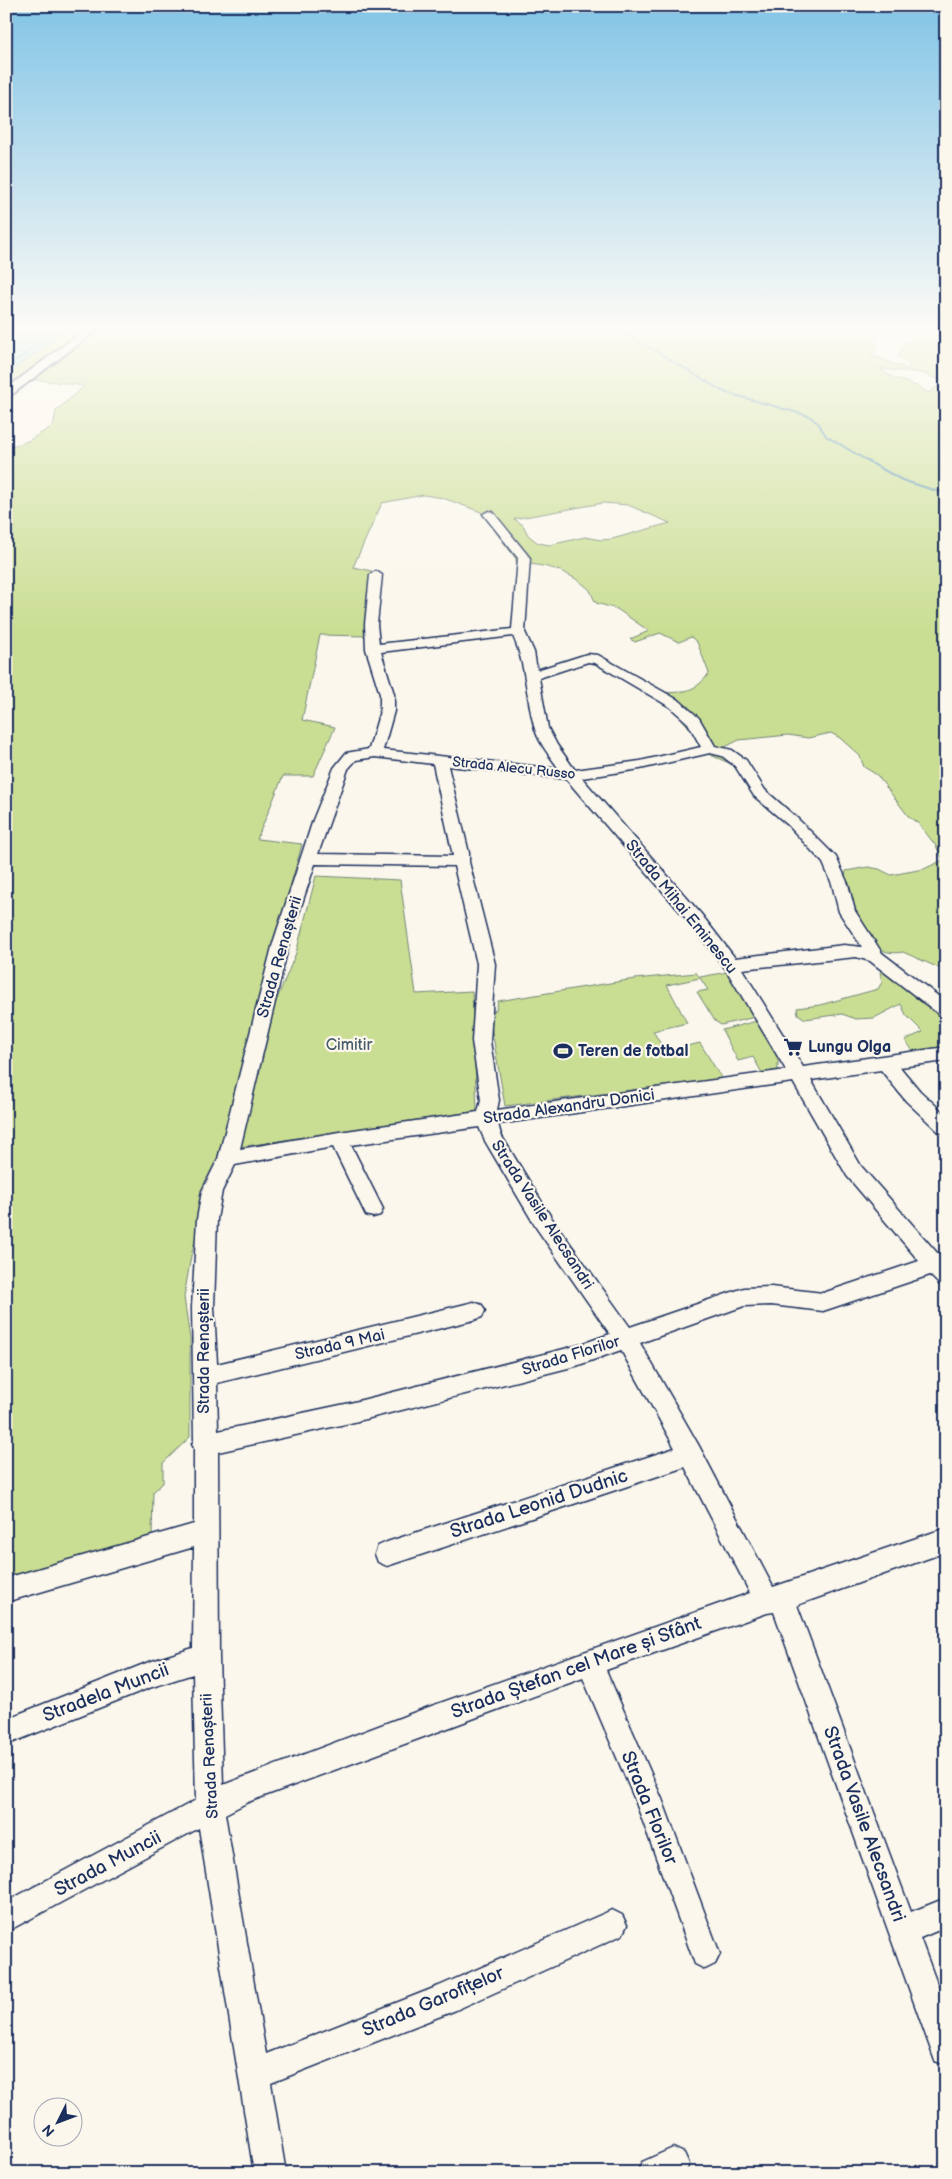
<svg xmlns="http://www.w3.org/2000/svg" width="952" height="2179" font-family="'Balsamiq Sans',sans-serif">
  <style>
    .green { fill: #cade93; stroke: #728678; fill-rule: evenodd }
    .water { fill: #8adbe4; stroke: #5e96ae }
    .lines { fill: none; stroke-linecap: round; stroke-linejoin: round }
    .shore { stroke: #477494; stroke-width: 1 }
    .stream { stroke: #5e96ae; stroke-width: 2 }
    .minor-casing { stroke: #1b2f5e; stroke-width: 3 }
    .major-casing { stroke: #1b2f5e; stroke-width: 4 }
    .minor { fill: #fbf7ec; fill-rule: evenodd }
    .major { fill: #fbf7ec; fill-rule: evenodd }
    .labels { text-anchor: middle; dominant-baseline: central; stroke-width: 4.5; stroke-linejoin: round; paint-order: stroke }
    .far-street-label { font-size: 14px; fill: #1b2f5e; stroke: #fbf7ec }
    .street-label { font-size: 16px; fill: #1b2f5e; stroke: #fbf7ec }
    .park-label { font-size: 16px; fill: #475b6b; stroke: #fbf7ec }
    .poi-label { font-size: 16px; font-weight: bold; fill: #1b2f5e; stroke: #fbf7ec; text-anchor: start }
    .near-street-label { font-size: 19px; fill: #1b2f5e; stroke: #fbf7ec }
  </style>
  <rect width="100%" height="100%" fill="#fbf7ec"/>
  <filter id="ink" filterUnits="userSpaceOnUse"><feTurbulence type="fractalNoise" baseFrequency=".02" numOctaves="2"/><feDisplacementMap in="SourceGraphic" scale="10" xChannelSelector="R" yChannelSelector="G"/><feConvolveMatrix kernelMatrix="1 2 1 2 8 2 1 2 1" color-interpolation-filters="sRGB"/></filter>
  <g filter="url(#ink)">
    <path class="green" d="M71,327H865L867,336L874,339L878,348L871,355L907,369L911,366L898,356L905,342L919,339L946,342V971L903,952C893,954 884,952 875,947C859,924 840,900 846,871L868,867L879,869L891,875L924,869L943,860L936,846L919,824L909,817L877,775L864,767L860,756L840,738L831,733L808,738L788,735L739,740L725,747L747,762L736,766L708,754L693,732L668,703L662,692C683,694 698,690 709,673L697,642L691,637L679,642L660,633L635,642L630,639L649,631L617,609L596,603C593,599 592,593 589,589C571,573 552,566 528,564L526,567H517L516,559L481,512L443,498L423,495L382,503L353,567L372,571L366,636L320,635L302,720L335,727L313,776H283L257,839L302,844L191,1256L184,1297L190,1339V1437L163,1463V1483L153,1492L152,1538L6,1585V448L28,441L53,426L56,411L84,386L41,380H18L6,391V375ZM881,369L922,373L944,382L928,393C915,381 893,382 881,369ZM603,503L628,505L670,523L612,539L601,540L585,537L550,545L538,543L528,535L523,525L514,519Z
      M316,876L400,880L416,994L472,991L477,1111L239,1147L269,1018L296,953Z
      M884,969L946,1019V1051L912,1056L913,1051L905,1040L923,1032L906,1015L901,1004L874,1018L856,1019L842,1014L805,1019L798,1014L797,1008L820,1005L878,989L882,982L880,972Z
      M728,972L755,1017L721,1025L715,1021L697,992L708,990L700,978L667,985L687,1023L653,1031L665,1051L700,1043L724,1082L655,1087L505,1106L489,1013L496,1010L498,1001L635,979L696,973L700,977Z
      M757,1021L778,1058V1070L762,1073L753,1057L738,1061L722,1030Z"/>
    <path class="water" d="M6,327H71L6,375Z"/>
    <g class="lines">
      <path class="shore" d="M6,360L52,327
        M6,368L62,327"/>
      <path class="stream" d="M600,327L624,332L724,392L809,416L818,423L826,436L873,464L902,480L946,494"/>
      <g class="minor-casing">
        <path id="minor" d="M489,511L493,512L530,558L525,632L534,652L537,670L587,654L598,655L680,701L699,718L715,746L732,750L746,760L765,790L798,819L836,857L848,884L855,911L882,953L946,1002V1017L940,1015L870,961L856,957L742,969L803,1067L946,1047V1061L900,1067L920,1091L946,1115V1134L939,1132L906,1101L881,1070L811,1080L861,1166L946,1263V1287L939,1284L930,1275L823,1311L771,1305L744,1306L640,1343L699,1446L773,1587L946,1528V1552L797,1605L911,1912L946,1898V1927L920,1938L946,2008V2065L935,2061L931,2050L774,1612L767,1613L606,1670L662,1799L720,1954L715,1964L705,1969L695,1964L635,1800L583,1678L248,1802L225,1814L266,2054L439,1986L612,1910L622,1915L627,1925L622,1935L456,2010L271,2083L286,2173H254L199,1828L6,1932V1902L196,1800L193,1674L149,1688L6,1745V1719L149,1662L193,1648L194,1547L6,1602V1578L194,1524V1448L192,1444L194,1440L192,1307L197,1219L202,1191L218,1159L273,943L313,820L334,768L346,753L369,749L380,711V694L366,649L365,624L370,575L376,571L382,575L377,624L379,644L512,629L518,558L483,514ZM513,636C526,665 526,696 534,726C538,742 550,756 559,769L383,750L394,711V694L381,652ZM588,662L595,663L670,707L688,723L701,747L640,761L575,770L557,745L548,728L539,678ZM710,753L722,756L735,766L754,796L788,825L823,863L832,884L839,912L862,947L844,945L735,958L701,914L582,778L640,769ZM375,757L433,764L453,856L318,854L348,769L356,760ZM448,766L566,779L689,922L725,968L786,1070L497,1110L499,1100L490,1041L495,964L469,862V853ZM315,864L454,866L477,964L472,1041L481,1100L478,1112L339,1132L240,1149L289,943ZM793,1082L847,1176L919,1261L823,1293L771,1287L744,1288L630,1327L551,1217L501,1135L498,1124ZM479,1127L485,1141L537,1229L610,1334L576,1346L350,1403L218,1431L217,1383L474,1320L482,1317L485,1311L482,1305L474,1302L217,1364L214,1307L217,1219L222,1191L235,1165L333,1147L366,1215L373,1217L380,1215L383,1209L351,1145ZM621,1350L675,1448L387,1542L378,1546L375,1554L378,1562L387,1566L685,1467L750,1593L426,1708L223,1785L219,1657L218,1452L350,1423L576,1366Z
          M673,2148L684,2153L689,2164L685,2173H637L642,2162Z"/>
      </g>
      <g class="major-casing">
        <path id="major" d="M88,327H101L6,399V389Z"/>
      </g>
      <use href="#minor" class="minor"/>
      <use href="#major" class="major"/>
    </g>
  </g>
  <linearGradient id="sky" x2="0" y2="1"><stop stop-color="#82c4e6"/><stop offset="0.52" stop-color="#fdfbf6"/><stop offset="1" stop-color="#fdfbf6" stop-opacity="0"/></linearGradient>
  <rect width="952" height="632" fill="url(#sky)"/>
  <defs>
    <g id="supermarket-bare" transform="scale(1.5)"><path d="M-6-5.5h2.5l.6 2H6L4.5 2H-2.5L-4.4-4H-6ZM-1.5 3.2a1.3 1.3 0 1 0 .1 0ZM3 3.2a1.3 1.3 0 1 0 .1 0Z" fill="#1b2f5e" stroke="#fbf7ec" stroke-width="2.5" paint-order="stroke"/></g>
    <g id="stadium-bare" transform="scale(1.5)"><path d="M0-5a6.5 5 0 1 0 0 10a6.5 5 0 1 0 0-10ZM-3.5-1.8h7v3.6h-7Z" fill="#1b2f5e" stroke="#fbf7ec" stroke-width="2.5" paint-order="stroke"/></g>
  </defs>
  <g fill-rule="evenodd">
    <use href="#supermarket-bare" x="793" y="1047"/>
    <use href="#stadium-bare" x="563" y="1051"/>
  </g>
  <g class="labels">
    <g class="far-street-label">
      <text transform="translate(514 768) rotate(6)">Strada Alecu Russo</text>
    </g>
    <g class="street-label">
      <text transform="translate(681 907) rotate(51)">Strada Mihai Eminescu</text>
      <text transform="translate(280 957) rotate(-74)">Strada Renașterii</text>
      <text transform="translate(569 1107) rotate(-8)">Strada Alexandru Donici</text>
      <text transform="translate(542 1215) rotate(57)">Strada Vasile Alecsandri</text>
      <text transform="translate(340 1345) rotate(-13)">Strada 9 Mai</text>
      <text transform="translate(204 1351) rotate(-90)">Strada Renașterii</text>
      <text transform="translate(571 1356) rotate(-17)">Strada Florilor</text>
      <text transform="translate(210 1756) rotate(-93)">Strada Renașterii</text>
    </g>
    <g class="park-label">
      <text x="349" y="1045">Cimitir</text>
    </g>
    <g class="poi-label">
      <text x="808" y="1047">Lungu Olga</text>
      <text x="578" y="1051">Teren de fotbal</text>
    </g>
    <g class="near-street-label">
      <text transform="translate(539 1504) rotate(-18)">Strada Leonid Dudnic</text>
      <text transform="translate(576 1668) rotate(-20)">Strada Ștefan cel Mare și Sfânt</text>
      <text transform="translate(106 1693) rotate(-21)">Stradela Muncii</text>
      <text transform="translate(649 1808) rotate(68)">Strada Florilor</text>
      <text transform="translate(864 1824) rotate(70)">Strada Vasile Alecsandri</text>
      <text transform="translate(108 1864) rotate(-28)">Strada Muncii</text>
      <text transform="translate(433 2002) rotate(-23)">Strada Garofițelor</text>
    </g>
  </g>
  <rect width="952" height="2179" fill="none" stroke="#fbf7ec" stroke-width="25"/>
  <rect x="12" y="12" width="927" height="2154" fill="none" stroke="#1b2f5e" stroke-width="2" filter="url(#ink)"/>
  <g transform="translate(58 2122) rotate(228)"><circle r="24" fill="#fbf7ec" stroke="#a1a7b3"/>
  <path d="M0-4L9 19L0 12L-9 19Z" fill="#1b2f5e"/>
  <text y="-8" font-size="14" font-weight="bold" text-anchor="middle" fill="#1b2f5e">N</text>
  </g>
</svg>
